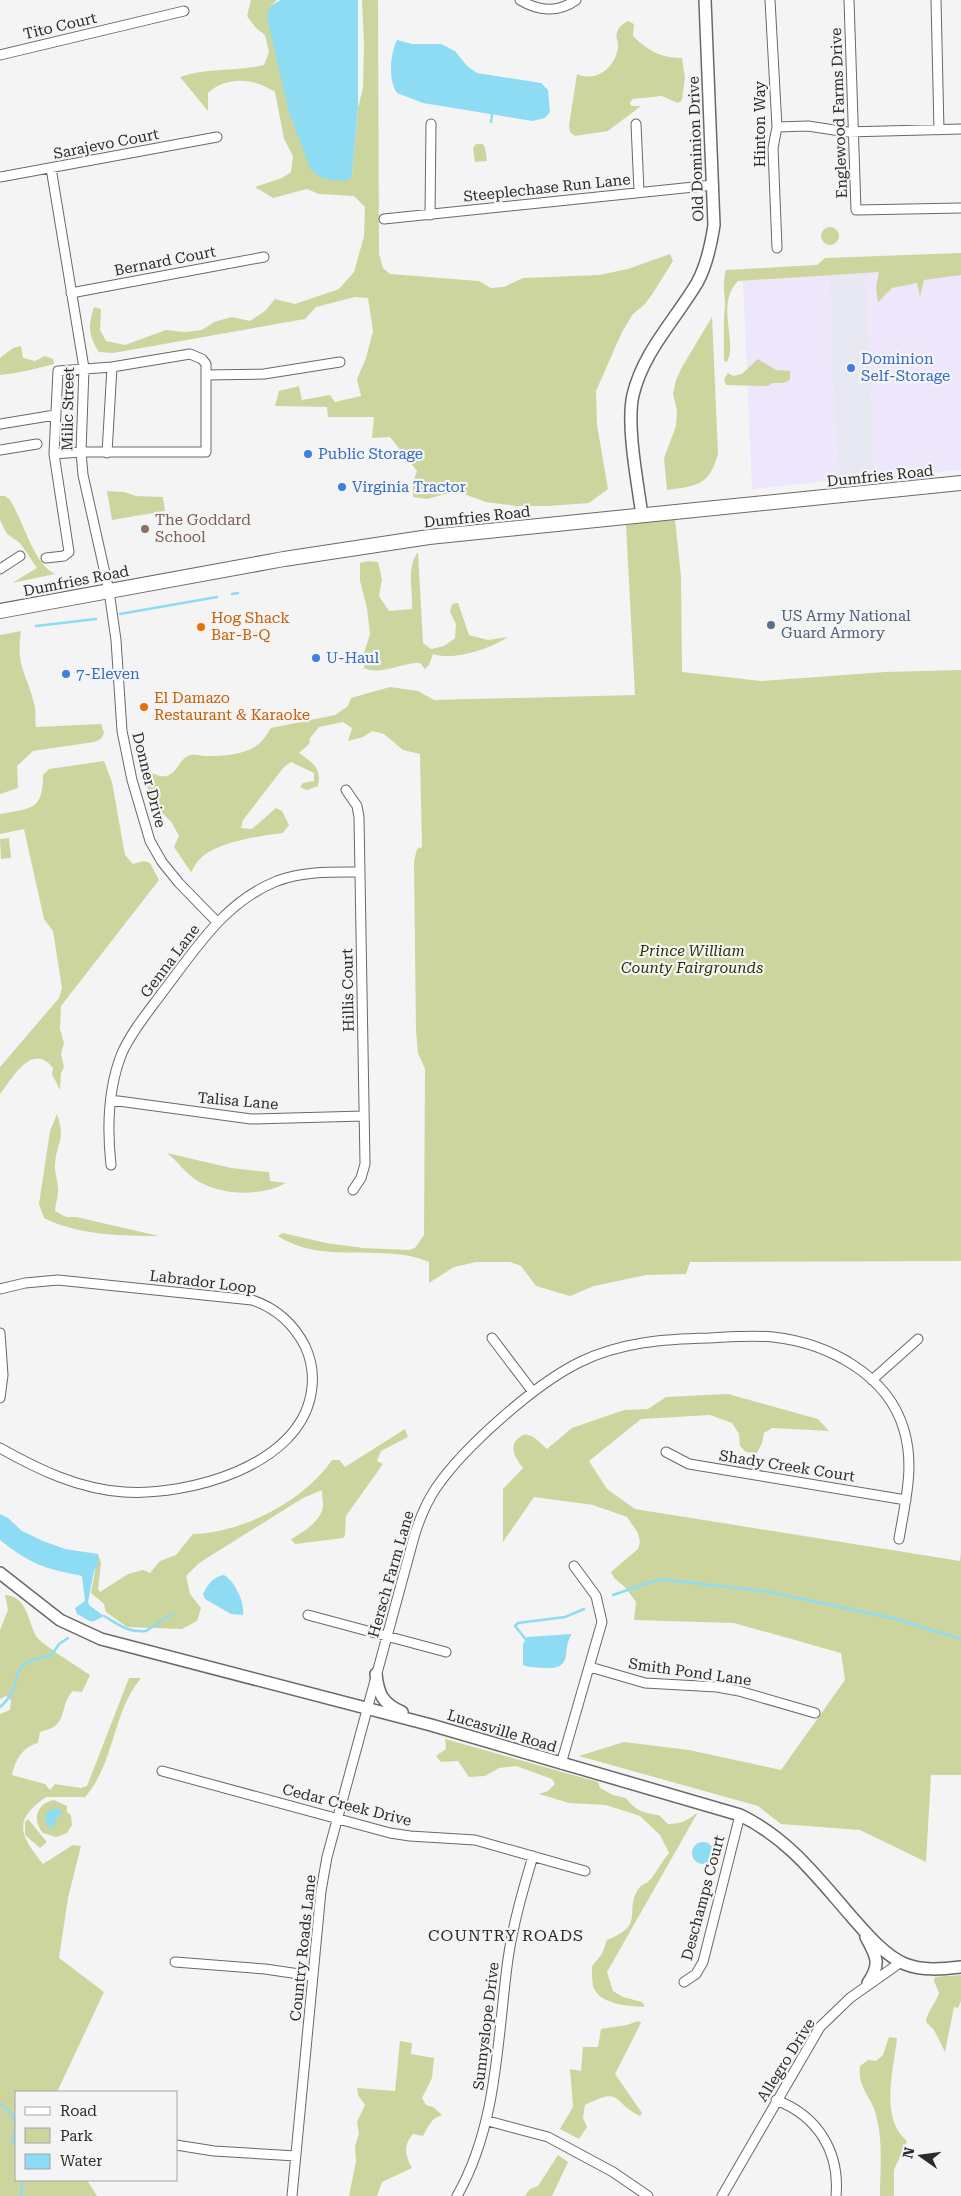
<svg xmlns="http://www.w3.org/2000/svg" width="961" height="2196" font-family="'Roboto Serif',serif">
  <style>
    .built { fill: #e7e8f1 }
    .industrial { fill: #eee6fb }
    .green { fill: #ccd59d }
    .water { fill: #8edbf4 }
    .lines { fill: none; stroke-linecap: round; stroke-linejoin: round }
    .stream { stroke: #8edbf4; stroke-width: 2.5 }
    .minor-casing { stroke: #69696a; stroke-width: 11 }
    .tertiary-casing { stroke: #69696a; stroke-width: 14 }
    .primary-casing { stroke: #69696a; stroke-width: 16 }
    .minor { stroke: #fff; stroke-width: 9 }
    .tertiary { stroke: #fff; stroke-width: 11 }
    .primary { stroke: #fff; stroke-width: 14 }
    .shop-dot { fill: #3f7fe0; stroke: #f4f4f5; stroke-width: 2 }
    .education-dot { fill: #8d6e63; stroke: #f4f4f5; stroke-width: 2 }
    .service-dot { fill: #5c6f8a; stroke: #f4f4f5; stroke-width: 2 }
    .food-dot { fill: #e8710a; stroke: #f4f4f5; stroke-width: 2 }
    .labels { text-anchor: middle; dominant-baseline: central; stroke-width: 4.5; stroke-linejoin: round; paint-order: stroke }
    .street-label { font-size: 15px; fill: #2b2b2b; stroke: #f4f4f5 }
    .shop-label { font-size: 15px; fill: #366cbe; stroke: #f4f4f5; text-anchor: start }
    .education-label { font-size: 15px; fill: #785e54; stroke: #f4f4f5; text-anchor: start }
    .service-label { font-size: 15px; fill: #4e5e75; stroke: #f4f4f5; text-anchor: start }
    .food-label { font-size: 15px; fill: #c56008; stroke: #f4f4f5; text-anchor: start }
    .park-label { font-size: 15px; font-style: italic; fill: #2d3201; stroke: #f4f4f5 }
    .neighbourhood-label { font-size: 16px; letter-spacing: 1px; fill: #2b2b2b; stroke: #f4f4f5 }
  </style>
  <rect width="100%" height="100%" fill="#f4f4f5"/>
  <path class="built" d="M866,272L875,478L838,480L828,274Z"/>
  <path class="industrial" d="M961,267V470L875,478L866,272Z
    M828,274L838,480L752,489L743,279Z"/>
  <path class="green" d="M251,0H277L270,6L352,175L358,108L363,88L364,42L362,0H378L379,254L383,268L390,274L479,281L491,288L504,287L523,278L599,275L628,269L670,254L673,261L653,293L645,304L633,314L622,332L596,391L597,425L608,489L589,503L547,506H517L486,502L464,494H445L427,499L413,497V482L417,471L390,437L372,438L374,417H328L327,407L275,406L279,391L299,386L302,400L330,395L335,402L361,396L357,379L366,358L373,331L368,298L355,297L316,307L305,319L113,353L99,352C88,335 88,326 94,307L101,309L100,330L106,341L125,345L166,330L185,332L202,330L214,322L232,317L250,321L265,311L275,299L295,304L339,289L354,272L364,236L365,207L354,196L319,194L307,189L273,198L255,187L282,178L291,172L293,156L284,139L275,92C254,78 226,76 208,93V111L180,77C207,67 236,72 264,65L269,52L265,35L256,28L247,16Z
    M628,21L634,24L633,36C648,51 661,58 682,58L685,78L682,100L678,103L662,96L633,99L630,102L631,106H641L608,131L575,136L570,132L569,125L577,74C597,83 615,67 618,48C619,42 615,38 617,32C619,26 623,24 628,21Z
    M476,144H482L485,147L487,161L475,162L473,148Z
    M821 236a9 9 0 1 1 18 0a9 9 0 1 1-18 0Z
    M961,253V275L924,280L920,297L917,283L892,288L878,302L876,287L879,272L738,281C715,304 738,342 727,362L724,361C724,342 723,324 725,305C725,292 722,286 726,270L817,265L825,258Z
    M712,317L718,453C710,486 696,486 667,490L664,458L676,426L677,410L673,394L676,380L682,367Z
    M21,346L23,358L35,361L45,356L53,359L54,364C36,369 18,373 0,375V358L13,348Z
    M758,359L776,370L790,371V380L783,383H772L768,386L726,385L724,379L728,373L733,376L742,374Z
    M107,491L124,492L136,496L163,497L165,511L112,520Z
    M0,496H5L10,500C23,520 34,565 55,574L12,583L37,568L20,543L7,534L0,520Z
    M675,519L681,577L682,672L761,681L885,672L961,670V1261L690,1262L686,1274L646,1275L594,1286L570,1296L536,1286L521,1266L510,1262H476L454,1267L429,1283V1262C383,1242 324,1266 278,1236L283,1233L326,1243L363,1248L409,1250L415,1248L424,1235L425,1069L418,1053L416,1031L414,861L417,849L422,847L420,754L403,750L384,734L372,731L363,737L348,741L352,728L343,722L319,727L310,738L309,744L299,753C313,763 322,768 318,786L307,790L300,787L303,783L314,781V773L291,762L284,767L243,820L241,828L252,829L276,808L282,811L289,825L283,833C260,836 216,842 200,859C196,862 194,868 191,872L174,847L179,836L172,823L152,802L146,784L144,772C154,771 158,778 166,776C177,774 179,760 188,756C193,753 202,756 207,756C222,756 244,755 256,746C262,743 267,734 271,728L335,715L348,706L351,698L390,687L418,691L434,700L635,695L626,525Z
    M418,552L423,643L431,649L444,646L455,638L456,624L450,612L452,604L458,603L469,635L488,640L508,637C490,649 453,661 433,654L429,665L425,669L420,663C402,662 381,676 364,668V653L370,634L367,608L360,581V563L368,561L378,562L382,579L379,596L389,611L412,609C413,590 406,568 418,552Z
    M21,631C15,668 29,676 35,708C36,714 35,720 36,727L101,724L104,733L101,739L94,742L33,751L17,766L18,788L0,794V635Z
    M104,761L112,782L125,855L133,864L144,861L150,863L159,880L61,1006L60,1029L64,1043L61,1054L64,1067L61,1073L60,1090L52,1074L53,1068C32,1041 12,1079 0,1094V1067L59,998L62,988L53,931L44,919L24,829L0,834V814C31,808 43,811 43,775L49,769Z
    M9,838L11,858L1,859L0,839Z
    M57,1114C66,1141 57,1141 55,1164C54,1173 59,1183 58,1192C58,1198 55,1204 55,1211L66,1217H76L159,1236C122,1236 78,1235 44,1218L39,1204L50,1131Z
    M167,1153L231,1168L269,1172L270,1181L286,1183C260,1197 222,1196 196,1180C186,1173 177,1161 167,1153Z
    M728,1394L818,1419L829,1431L772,1428L764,1433L762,1443L757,1453L746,1452L740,1446L739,1434L732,1423L710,1415L641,1419L589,1461L607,1489L635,1509L960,1561L961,1552V1775H931L926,1862L860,1830L781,1824L758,1806L579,1756L624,1742L689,1750L781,1770L845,1680L841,1653L734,1623L634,1620L636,1602L626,1588L614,1578L611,1572L638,1549L640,1542L638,1533L627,1517L593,1505L534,1497L503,1542V1489L523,1468C516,1459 507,1446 520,1437C522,1435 524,1434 528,1435C535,1436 541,1444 547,1449L572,1428L624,1410L648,1409L666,1397Z
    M405,1429L408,1437L381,1451L377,1461L383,1464L346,1516L345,1535L343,1538L295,1544L291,1539C302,1533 323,1520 323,1505C323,1501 322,1495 322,1490L303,1498L199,1563L186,1576L190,1594L201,1608L197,1621L182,1629L127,1627L106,1612L104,1604L91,1593L98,1554L101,1563L98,1589L100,1592L128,1574L143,1570L150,1573L160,1561L176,1555L193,1534C242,1533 304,1501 332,1460H339L345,1467Z
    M5,1595C27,1596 28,1621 36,1636C41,1644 80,1668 90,1675L82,1692L73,1691C62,1701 66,1717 55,1726C51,1729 45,1730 40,1732L38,1743C22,1747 15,1761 12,1775L45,1784L50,1790L55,1784L81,1788L87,1786L129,1678H141C112,1713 115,1763 85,1797H46C11,1821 21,1836 43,1864L73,1845L81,1846L68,1898L59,1958L104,1992L57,2092H16V2180H87L97,2196H0V1714L10,1710L11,1700L6,1696L0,1699V1630L8,1610Z
    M445,1739L598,1782L600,1788L613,1795L626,1798C635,1810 644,1814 659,1815L668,1824C682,1824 688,1820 698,1812L607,1972L613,1991L623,1997L642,2002L645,2007C629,2006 599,2005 593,1986C592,1979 592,1972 592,1966L602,1954L607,1940C647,1925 623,1910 639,1888C641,1885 645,1884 648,1882C656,1874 661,1862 669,1853L660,1835L640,1816L606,1805L569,1803L539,1794L548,1791L555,1784L552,1779L516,1766L499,1768L485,1776L469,1777L458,1761L441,1762L436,1756L446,1749Z
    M54,1800L67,1806V1812L71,1815L72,1825L67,1833L56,1837L43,1833C32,1821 36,1803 54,1800Z
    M28,1819L47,1842L40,1848L25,1835V1822Z
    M961,1975V2001L958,2008L954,2007L945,2052L934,2030L926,2022C927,2011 936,2003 939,1993L934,1981L935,1977Z
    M638,2021L641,2023L615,2074L642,2113L640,2116C611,2102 623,2086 585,2105L583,2118L587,2127L579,2139L560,2129L573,2107L570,2069L581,2071L583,2047H598L601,2029L627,2025Z
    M889,2037L897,2038C894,2069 879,2118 907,2141L894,2170V2196H880C880,2171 883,2144 877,2119C873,2097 857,2089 860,2066L868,2060L876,2061L883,2055Z
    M400,2041L412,2043L411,2054L434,2058L432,2078L422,2098L426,2105L433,2107L442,2115C431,2118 428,2127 423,2136L413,2134C403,2146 405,2155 412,2168L382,2182L377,2196H349L356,2161L355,2146L359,2134L357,2122L365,2105L358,2095L357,2088L395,2091Z
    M558,2155L568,2162L552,2196H525L530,2189L538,2186Z"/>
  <path class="water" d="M281,0H358V108L352,175L349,180C335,182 318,180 310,168L289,112L267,18L270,6Z
    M397,40L412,44H441L455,51L467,66L477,73L541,83L548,90L550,112L545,118L532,121L423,103L397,93C388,81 390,54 397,40Z
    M0,1514L8,1518L22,1531L43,1541L65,1549L98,1554V1564L94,1571L88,1602L89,1605L104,1616C89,1624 94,1623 77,1614L75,1608L85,1601L82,1576C43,1568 32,1565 0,1540Z
    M224,1575C235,1581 245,1603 243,1615L231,1614L205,1599L203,1594C207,1585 214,1576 224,1575Z
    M572,1634C560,1651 576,1670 543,1668C536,1667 529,1668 523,1665V1644L527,1637Z
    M57,1808L63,1813L57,1817L54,1827H47L45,1815L50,1810Z
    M692 1853a11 11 0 1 1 22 0a11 11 0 1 1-22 0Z"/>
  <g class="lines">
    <path class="stream" d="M491,122L492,115
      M232,594L238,593
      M120,614L217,597
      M36,626L96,619
      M613,1595L660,1579L770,1592L896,1619L961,1639
      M104,1616C118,1624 128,1633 146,1631L172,1614
      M527,1641L515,1626L518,1623L565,1617L584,1609
      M0,1707C29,1682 0,1663 51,1656L59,1644L68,1638
      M0,2104C13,2111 21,2126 12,2140L16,2146
      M21,2196L23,2180"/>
    <g class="minor-casing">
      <path id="minor" d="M520,0C538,11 558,13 576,0
        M770,0L777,127L773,148L777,248
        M849,0L856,210L961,208
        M936,0L939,130
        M0,55L184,11
        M636,124L639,191
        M777,127L808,126L847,132L961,129
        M51,168L84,368L81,452L83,475L109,591L116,640L122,731L132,780L150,841L162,862L179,883L217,922
        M0,177L217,137
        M430,215L431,124
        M384,219L713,185
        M71,293L264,257
        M206,375L264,374L340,362
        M0,424L55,415
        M0,450L37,444
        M107,453L112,367
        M46,558L64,556L69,552L54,454L58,371L112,367L190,354L202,359L206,364V452H81L54,454
        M0,569L20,556
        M346,790L357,806L359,817L365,1164L361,1178L353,1190
        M111,1100L251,1119L364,1116
        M111,1165C107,1129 108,1088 122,1053C132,1031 148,1012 162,993C195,950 224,902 277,881C304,871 332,872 360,872
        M0,1289L25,1283L58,1280L252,1300C276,1308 293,1323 305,1346C312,1361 314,1378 311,1394C298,1467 187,1496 124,1492C79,1489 39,1470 0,1448
        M0,1333L3,1375L0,1398
        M492,1338L533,1392
        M872,1380L918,1339
        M666,1452L689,1464L906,1500
        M308,1615L446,1652
        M590,1667L645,1683L717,1687L739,1691L815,1713
        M561,1764L602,1622L596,1596L574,1566
        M162,1771L390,1833L410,1836L475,1840L585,1871
        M175,1962L265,1969L313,1976
        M684,1982L696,1974L703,1962L740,1815
        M776,2100C818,2116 840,2152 836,2196
        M488,2121L548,2137L613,2172L648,2196
        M176,2145L214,2151L296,2156
        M292,2196L321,1891L327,1857L414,1537C419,1520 426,1503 436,1488C464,1447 535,1384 580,1362C621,1342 664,1339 709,1338C730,1337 752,1335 773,1337C827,1343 888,1374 904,1430C915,1467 905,1502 899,1539
        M457,2196C498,2124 497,2039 508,1959C513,1924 523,1890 533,1856
        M722,2196L820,2027L850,1998L901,1962"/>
    </g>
    <g class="tertiary-casing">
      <path id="tertiary" d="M642,516C638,484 626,426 633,395C643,352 675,320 697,283C707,265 711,245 714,225L705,0
        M0,1573L60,1620L101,1639L431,1725L740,1815C789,1839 816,1876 851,1916C866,1933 884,1955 905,1964C922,1971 943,1969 961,1967
        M376,1674C378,1694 383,1704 402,1712
        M866,1937C877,1957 881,1964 868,1983"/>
    </g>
    <g class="primary-casing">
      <path id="primary" d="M0,611L284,559L429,537L961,483"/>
    </g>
    <use href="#minor" class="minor"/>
    <use href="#tertiary" class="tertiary"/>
    <use href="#primary" class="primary"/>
  </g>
  <g class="shop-dot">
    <circle cx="851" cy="368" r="5"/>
    <circle cx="308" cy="454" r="5"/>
    <circle cx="342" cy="487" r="5"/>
    <circle cx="316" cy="658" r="5"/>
    <circle cx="66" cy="674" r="5"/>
  </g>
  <circle class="education-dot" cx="145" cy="529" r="5"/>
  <circle class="service-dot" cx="771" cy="625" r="5"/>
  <g class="food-dot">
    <circle cx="201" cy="627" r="5"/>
    <circle cx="144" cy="707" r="5"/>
  </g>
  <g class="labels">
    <g class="street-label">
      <text transform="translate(60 26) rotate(-13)">Tito Court</text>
      <text transform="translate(839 113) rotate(-92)">Englewood Farms Drive</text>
      <text transform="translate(760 124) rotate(-90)">Hinton Way</text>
      <text transform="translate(106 144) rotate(-11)">Sarajevo Court</text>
      <text transform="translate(696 149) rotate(-92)">Old Dominion Drive</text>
      <text transform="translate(547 188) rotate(-6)">Steeplechase Run Lane</text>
      <text transform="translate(165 261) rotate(-11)">Bernard Court</text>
      <text transform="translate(68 409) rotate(-89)">Milic Street</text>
      <text transform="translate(880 476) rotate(-6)">Dumfries Road</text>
      <text transform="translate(477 517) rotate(-6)">Dumfries Road</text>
      <text transform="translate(76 581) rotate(-11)">Dumfries Road</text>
      <text transform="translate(149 780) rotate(76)">Donner Drive</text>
      <text transform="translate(170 961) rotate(-53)">Genna Lane</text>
      <text transform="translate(348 990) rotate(-91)">Hillis Court</text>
      <text transform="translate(238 1101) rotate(5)">Talisa Lane</text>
      <text transform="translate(203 1282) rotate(7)">Labrador Loop</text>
      <text transform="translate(787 1466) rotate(9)">Shady Creek Court</text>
      <text transform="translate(391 1574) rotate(-74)">Hersch Farm Lane</text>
      <text transform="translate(690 1672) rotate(8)">Smith Pond Lane</text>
      <text transform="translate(502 1731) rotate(17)">Lucasville Road</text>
      <text transform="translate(347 1805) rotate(14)">Cedar Creek Drive</text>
      <text transform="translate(703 1898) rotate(-75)">Deschamps Court</text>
      <text transform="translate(303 1948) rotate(-84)">Country Roads Lane</text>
      <text transform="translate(486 2026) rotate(-83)">Sunnyslope Drive</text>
      <text transform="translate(786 2060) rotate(-58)">Allegro Drive</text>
    </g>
    <g class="shop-label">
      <text x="861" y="359">Dominion<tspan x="861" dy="17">Self-Storage</tspan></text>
      <text x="318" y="454">Public Storage</text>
      <text x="352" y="487">Virginia Tractor</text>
      <text x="326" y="658">U-Haul</text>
      <text x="76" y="674">7-Eleven</text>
    </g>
    <g class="education-label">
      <text x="155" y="520">The Goddard<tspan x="155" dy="17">School</tspan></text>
    </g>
    <g class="service-label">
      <text x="781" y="616">US Army National<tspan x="781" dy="17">Guard Armory</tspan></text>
    </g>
    <g class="food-label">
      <text x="211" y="618">Hog Shack<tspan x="211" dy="17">Bar-B-Q</tspan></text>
      <text x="154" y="698">El Damazo<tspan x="154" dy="17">Restaurant &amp; Karaoke</tspan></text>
    </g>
    <g class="park-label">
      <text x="692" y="951">Prince William<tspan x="692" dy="17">County Fairgrounds</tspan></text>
    </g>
    <g class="neighbourhood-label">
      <text x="506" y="1935">COUNTRY ROADS</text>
    </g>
  </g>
  <rect x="15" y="2091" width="162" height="90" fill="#f4f4f5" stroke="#a4a4a4"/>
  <rect x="25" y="2107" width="25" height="8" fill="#ffffff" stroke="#a4a4a4"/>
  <text x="60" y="2116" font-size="15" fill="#2b2b2b">Road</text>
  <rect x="25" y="2128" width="25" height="15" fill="#ccd59d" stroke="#a4a4a4"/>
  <text x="60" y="2141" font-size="15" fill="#2b2b2b">Park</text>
  <rect x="25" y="2154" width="25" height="15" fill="#8edbf4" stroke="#a4a4a4"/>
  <text x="60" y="2166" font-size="15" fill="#2b2b2b">Water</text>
  <g transform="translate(921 2156) rotate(284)" stroke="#f4f4f5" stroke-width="4" paint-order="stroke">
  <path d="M0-4L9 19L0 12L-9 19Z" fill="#2b2b2b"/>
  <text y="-8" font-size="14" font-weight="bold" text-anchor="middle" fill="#2b2b2b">N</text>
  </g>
</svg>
